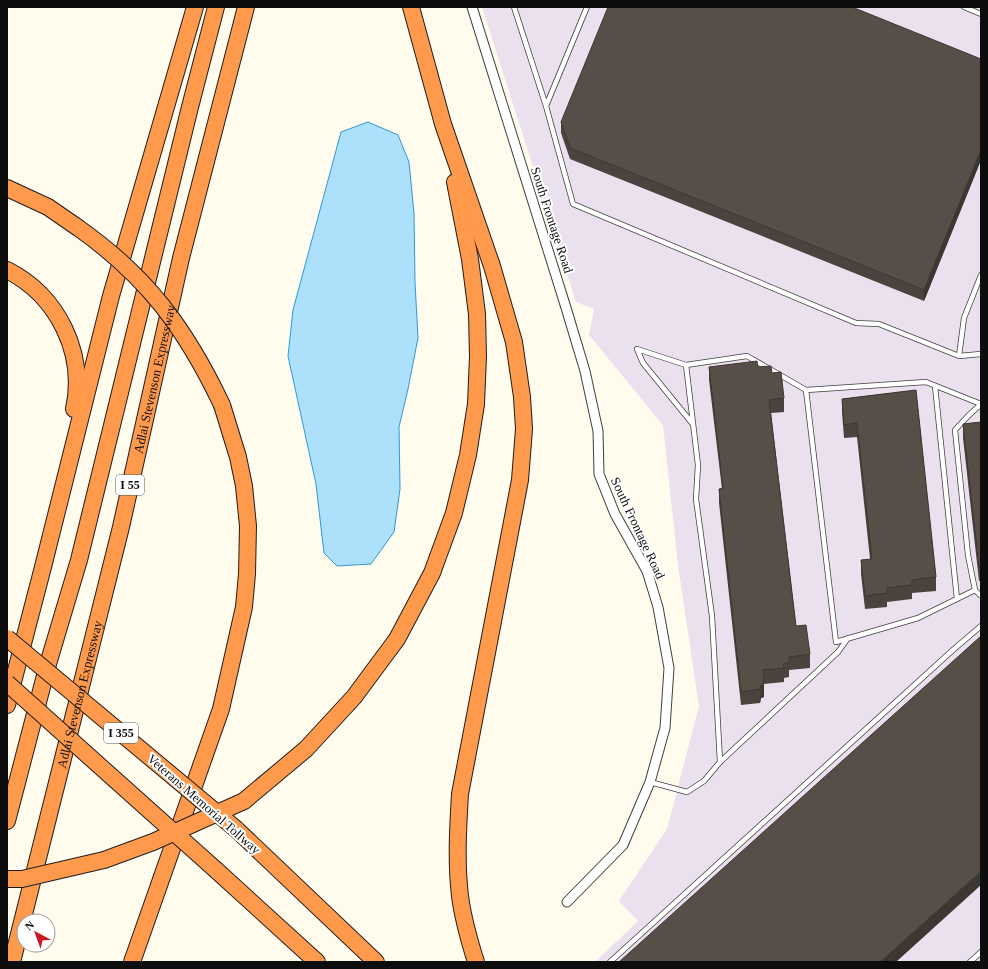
<svg xmlns="http://www.w3.org/2000/svg" width="988" height="969" font-family="'Times New Roman',serif">
  <style>
    .industrial { fill: #ebe0ed }
    .water { fill: #ade0fb; stroke: #2e98d8 }
    .lines { fill: none; stroke-linecap: round; stroke-linejoin: round }
    .lane-casing { stroke: #404040; stroke-width: 6 }
    .street-casing { stroke: #404040; stroke-width: 11 }
    .highway-casing { stroke: #1e1e1e; stroke-width: 18 }
    .lane { stroke: #fff; stroke-width: 4.5 }
    .street { stroke: #fff; stroke-width: 9 }
    .highway { stroke: #ff994b; stroke-width: 16 }
    .highway-bridge-casing { stroke: #1e1e1e; stroke-width: 18; stroke-linecap: butt }
    .highway-bridge { stroke: #ff994b; stroke-width: 16 }
    .wall { fill: #4b433e }
    .shaded-wall { fill: #3d3732 }
    .building { fill: #574e48; stroke: #3d3732 }
    .labels { text-anchor: middle; dominant-baseline: central; stroke-width: 4; stroke-linejoin: round; paint-order: stroke }
    .shield { fill: #fff; stroke: #565656; stroke-width: 1 }
    .shield-label { font-size: 12px; font-weight: bold; fill: #0d0d0d }
    .street-label { font-size: 13px; fill: #0d0d0d; stroke: #fff }
  </style>
  <rect width="100%" height="100%" fill="#fffbed"/>
  <path class="industrial" d="M482,7H981V962H595L638,921L619,901L667,829L699,706L678,565L663,425L589,335L594,309L576,302Z"/>
  <path class="water" d="M368,122L398,135L409,162L414,213L415,282L418,338L408,389L399,427L400,489L394,532L371,564L337,566L324,553L316,484L288,356L293,310L341,132Z"/>
  <g class="lines">
    <g class="lane-casing">
      <path id="lane" d="M514,7L546,106
        M587,7L546,106L573,204L856,323L879,324L959,356L981,354
        M964,7L981,14
        M959,356L964,318L981,275
        M686,365L637,349L643,363L692,423
        M935,386L957,599
        M981,404L968,416L955,430L968,555L975,590L981,596
        M975,590L918,618L836,642L806,390L926,382L981,404
        M720,762L712,616L696,499L698,465L686,365L747,356L806,390
        M650,782L687,792L704,781L720,762L838,652L848,638
        M610,962L954,649L981,626
        M970,962L981,952"/>
    </g>
    <g class="street-casing">
      <path id="street" d="M472,7L567,311L585,371L598,431L599,474L615,514L647,571L658,607L669,668L665,728L650,782L623,845L567,902"/>
    </g>
    <g class="highway-casing">
      <g id="highway">
        <path d="M411,7L443,124L492,266L514,342L522,397L524,429L520,480L460,794C458,828 456,862 460,896C463,919 469,940 476,962"/>
        <path d="M455,182L470,259L477,314L478,356L476,404"/>
        <path d="M7,188L48,207L77,227"/>
        <path d="M7,270C58,296 86,353 74,409"/>
        <path d="M7,705L43,567L111,296L195,7"/>
        <path d="M7,821L48,664L79,560L190,107L216,7"/>
        <path d="M236,829L376,962"/>
        <path d="M216,870L317,962"/>
        <path id="s1" d="M12,962L121,527L181,258L246,7"/>
        <path d="M132,962L221,709L244,607L247,574L248,526L244,486L238,457L222,405"/>
      </g>
    </g>
    <use href="#lane" class="lane"/>
    <use href="#street" class="street"/>
    <use href="#highway" class="highway"/>
    <g class="highway-bridge-casing">
      <path id="highway-bridge" d="M77,227C147,276 186,329 222,405
        M7,638L236,829
        M7,683L216,870
        M7,879H22L104,860L153,842L244,801L306,749L354,697L397,639L432,573L454,513L468,455L476,404"/>
    </g>
    <use href="#highway-bridge" class="highway-bridge"/>
  </g>
  <path class="wall" d="M981,59V160L924,301L570,159L561,133V122Z
    M709,367H758L784,398V412L771,413L796,626L810,654V668L789,670V677L784,678V682L764,684V697L761,698L760,703L741,705L719,503V489H722L709,380Z
    M916,390L936,577V591L912,593V599L887,602V607L865,609L861,574V560L870,559L857,437L844,438L842,412V399Z
    M981,422V581H979L963,438V424Z"/>
  <path class="shaded-wall" d="M981,150V160L924,301V290Z
    M764,683V697L761,698L760,703L761,685Z
    M981,871V885L896,962H880Z"/>
  <path class="building" d="M608,7H852L981,59V150L924,290L570,148L561,122Z
    M757,361L758,367L771,366L772,373L781,372L784,398L769,400L796,626L806,625L810,654L789,657V663L783,664L784,668L763,670L764,683L761,685L760,689L741,692L719,489L723,488L709,367Z
    M916,390L936,577L912,580V585L887,588V593L865,596L861,560L872,559L857,423L844,425L842,399Z
    M981,422V567H979L963,424Z
    M981,636V871L880,962H619Z"/>
  <g class="labels">
    <g class="shield">
      <rect x="116" y="475" width="28" height="20" rx="3"/>
      <rect x="104" y="723" width="34" height="20" rx="3"/>
    </g>
    <g class="shield-label">
      <text x="130" y="485">I 55</text>
      <text x="121" y="733">I 355</text>
    </g>
    <g class="street-label">
      <text transform="translate(552 220) rotate(72)">South Frontage Road</text>
      <text stroke="none"><textPath href="#s1" startOffset="600">Adlai Stevenson Expressway</textPath></text>
      <text transform="translate(638 528) rotate(65)">South Frontage Road</text>
      <text stroke="none"><textPath href="#s1" startOffset="276">Adlai Stevenson Expressway</textPath></text>
      <text transform="translate(204 804) rotate(41)">Veterans Memorial Tollway</text>
    </g>
  </g>
  <rect width="988" height="969" fill="none" stroke="#0d0d0d" stroke-width="16"/>
  <g transform="translate(36 933) rotate(319)"><circle r="19" fill="#ffffff" stroke="#9e9e9e"/>
  <path d="M0-3L7 15L0 10L-7 15Z" fill="#c81a26"/>
  <text y="-6" font-size="11" font-weight="bold" text-anchor="middle" fill="#0d0d0d">N</text>
  </g>
</svg>
